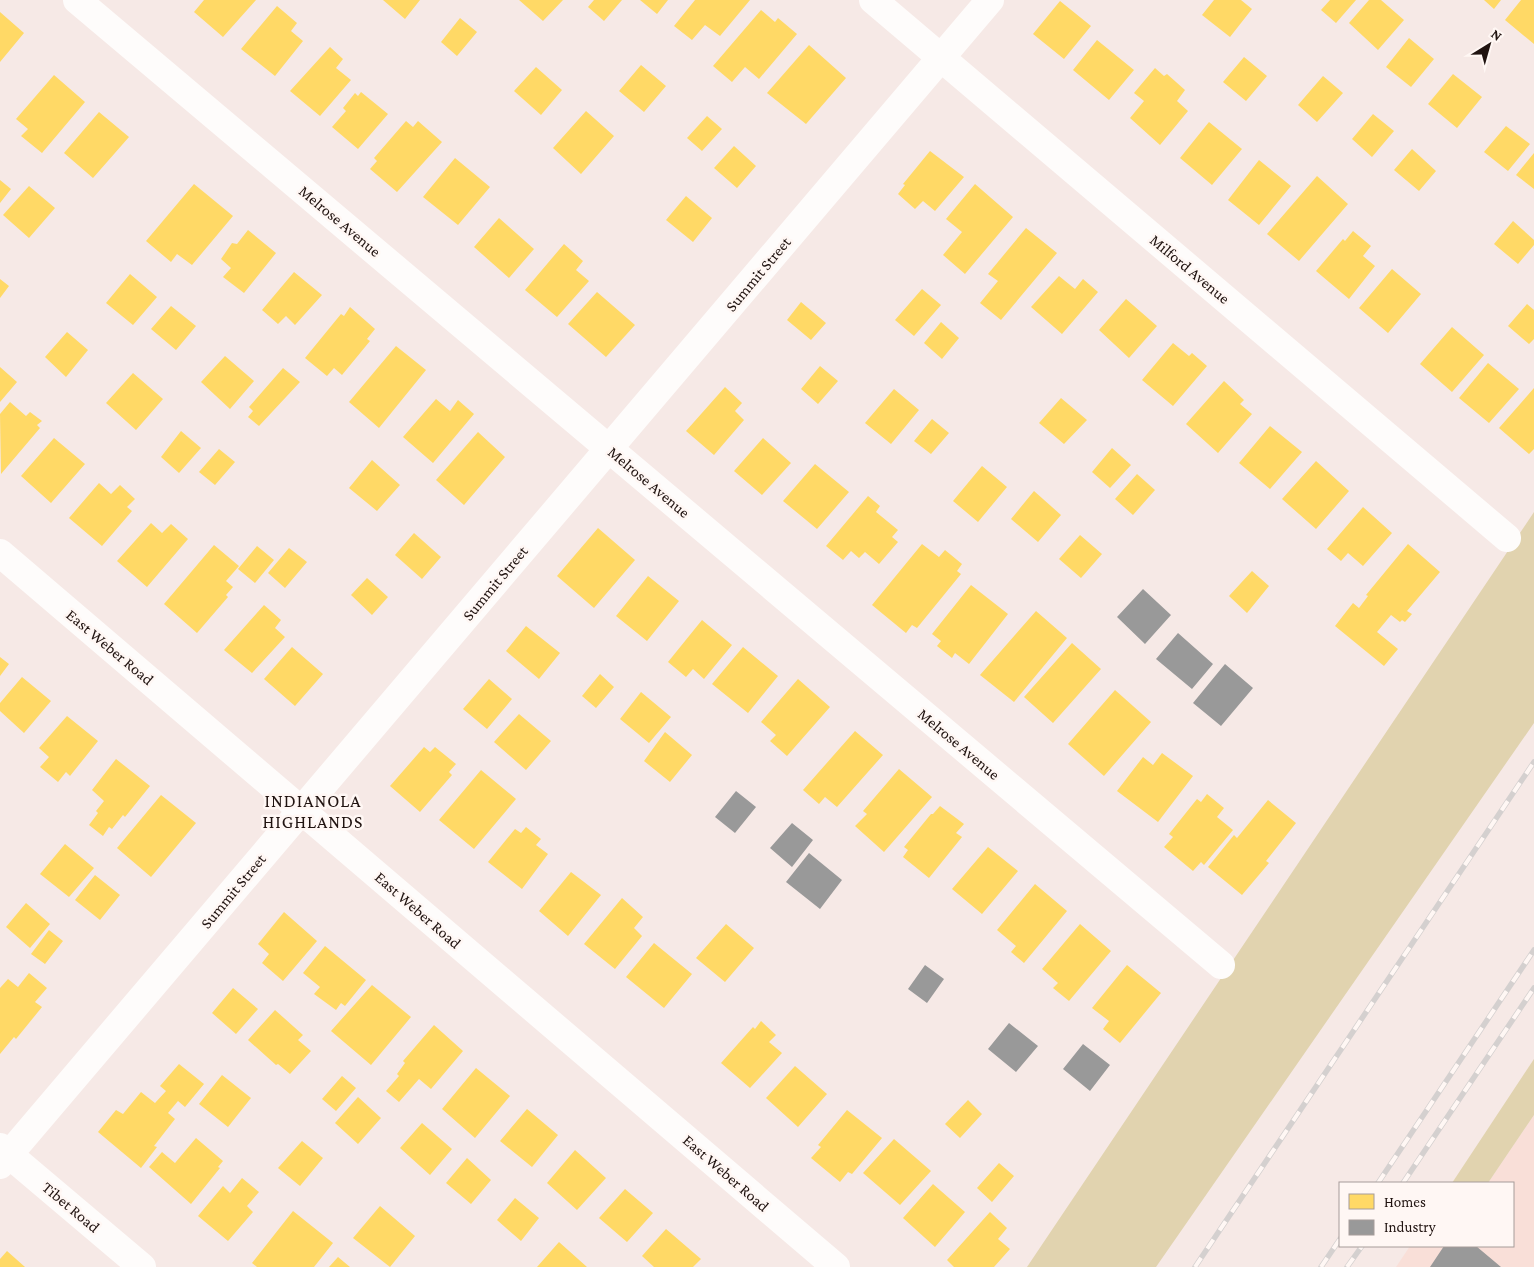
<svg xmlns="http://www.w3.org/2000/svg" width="1534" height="1267" font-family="'Crimson Pro',serif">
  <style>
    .built { fill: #f9dfd8 }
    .green { fill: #e1d3af }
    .homes { fill: #ffd966 }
    .industry { fill: #999 }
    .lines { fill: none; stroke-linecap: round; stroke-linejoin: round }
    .street { stroke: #fefcfb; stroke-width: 28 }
    .secondary { stroke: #fefcfb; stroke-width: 28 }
    .rail-casing { stroke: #d4d0cf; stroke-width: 5.5 }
    .rail { stroke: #fff7f4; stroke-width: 4; stroke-dasharray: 11; stroke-linecap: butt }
    .labels { text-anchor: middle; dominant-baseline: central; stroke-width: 5; stroke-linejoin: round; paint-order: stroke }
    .street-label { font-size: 16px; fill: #201310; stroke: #fff7f4 }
    .neighbourhood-label { font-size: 18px; letter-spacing: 1px; fill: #201310; stroke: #fff7f4 }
  </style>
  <rect width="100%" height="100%" fill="#f6e9e6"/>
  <path class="built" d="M1534,1115V1267H1396L1410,1246H1513V1183H1488Z"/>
  <path class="green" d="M1534,512V723L1156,1267H1027Z
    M1534,1059V1115L1488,1183H1452Z"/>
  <path class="homes" d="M204,0H256L223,37L194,12Z
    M383,0H420L405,19Z
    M519,0H563L543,21Z
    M594,0H622L604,21L588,7Z
    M640,0H668L657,14Z
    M695,0H750L720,36L705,25L692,40L674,26Z
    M1214,0H1241L1252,9L1230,37L1202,15Z
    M1330,0H1356L1336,23L1321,10Z
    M1369,0H1381L1404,20L1378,50L1349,23Z
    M1484,0H1501L1494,9Z
    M1521,0H1534V44L1505,20Z
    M1060,1L1091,26L1064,59L1033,34Z
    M277,6L297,23L291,31L303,41L275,76L241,49Z
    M761,10L775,22L778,18L797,34L759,79L745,67L732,82L713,66Z
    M0,12L24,33L0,62Z
    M460,18L477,32L457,56L441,42Z
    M1409,38L1434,59L1411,87L1386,67Z
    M1097,40L1134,70L1109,100L1073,70Z
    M809,45L846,78L806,124L767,93Z
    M330,47L343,59L336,68L351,80L320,116L290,91Z
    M1244,57L1267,76L1246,101L1223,82Z
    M641,65L666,86L644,112L619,91Z
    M536,67L562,90L541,115L514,91Z
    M1155,68L1164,76L1167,74L1185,90L1177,101L1188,111L1160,145L1130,118L1144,101L1134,93Z
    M1453,74L1482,97L1457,128L1428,104Z
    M54,75L85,102L42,153L21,136L28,129L16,119Z
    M1323,76L1343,93L1317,122L1298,105Z
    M361,92L388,114L358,149L332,127L346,111L343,108L355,93L358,96Z
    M586,111L614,136L581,174L553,148Z
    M99,112L129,137L93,178L64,153Z
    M1373,114L1394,131L1372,157L1352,139Z
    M707,116L722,129L702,151L687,138Z
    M406,121L413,127L418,121L442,142L397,192L370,169L377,161L374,158Z
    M1209,122L1242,149L1212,185L1180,158Z
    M1506,126L1530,144L1508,171L1484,152Z
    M734,146L756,166L737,188L714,168Z
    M1412,149L1436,171L1419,191L1394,170Z
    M930,151L964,177L935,211L923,201L915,209L898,194L905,185L903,184Z
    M1534,153V189L1516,175Z
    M455,158L490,187L458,225L423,197Z
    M1259,160L1291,186L1259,225L1228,200Z
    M1317,176L1348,204L1299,261L1267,234Z
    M0,180L11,189L0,203Z
    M194,184L233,216L192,265L177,254L171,262L146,241Z
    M975,184L1013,217L965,274L943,255L962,232L946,219Z
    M29,186L55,208L29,238L3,215Z
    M686,196L712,218L693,242L666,220Z
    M499,218L534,249L509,278L474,247Z
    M1513,221L1534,240V245L1518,264L1494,244Z
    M1026,228L1057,253L1001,320L980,303L998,281L988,274Z
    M248,230L276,253L244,293L223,277L231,268L221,259L232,243L237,244Z
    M1353,231L1371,246L1363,256L1375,266L1349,299L1316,271L1343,239L1345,241Z
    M564,244L583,261L576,270L589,281L557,317L525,290Z
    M1392,269L1421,294L1388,333L1359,308Z
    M294,272L322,295L295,325L286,316L278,324L262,310Z
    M130,274L157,297L133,325L106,303Z
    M1059,276L1075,289L1083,279L1098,292L1062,334L1031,307Z
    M0,279L9,286L0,298Z
    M922,289L941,305L914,336L895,320Z
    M597,292L635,325L606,357L568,324Z
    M1126,299L1157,326L1129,358L1099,330Z
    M801,302L826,323L811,340L787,320Z
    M1527,304L1534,310V339L1529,344L1508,326Z
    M171,306L196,326L176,350L151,329Z
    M350,307L375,329L367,339L370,341L342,375L334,368L327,376L305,358L341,314L344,316Z
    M941,322L959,338L942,359L924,343Z
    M1452,327L1484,355L1452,392L1420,364Z
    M67,332L88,350L66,377L45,357Z
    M1173,343L1189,356L1192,353L1207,366L1173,406L1142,380Z
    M396,346L426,370L379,428L349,402Z
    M225,356L254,381L230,409L201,382Z
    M1488,363L1519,389L1489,423L1459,398Z
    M820,366L838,381L818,404L801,389Z
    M0,367L17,382L0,402Z
    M283,368L300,382L259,426L248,417L253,411L249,407Z
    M133,373L163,399L136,430L106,403Z
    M1224,381L1244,400L1240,404L1252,414L1218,453L1186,424Z
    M725,387L742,403L735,411L744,420L714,455L686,431Z
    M1534,388V449L1529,454L1499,428Z
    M894,389L919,410L891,444L865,423Z
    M1061,398L1087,420L1064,444L1039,423Z
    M436,399L450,411L458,400L474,414L433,463L403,437Z
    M10,402L26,416L30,412L42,421L37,425L40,428L1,474L0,414Z
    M932,419L949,433L931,454L914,441Z
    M1270,426L1302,452L1270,489L1239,463Z
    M181,431L201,448L179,473L161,457Z
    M478,432L505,457L464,505L436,480Z
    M54,438L85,464L51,503L21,476Z
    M763,438L791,463L762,495L734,471Z
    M1112,448L1131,465L1110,488L1092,472Z
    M219,449L235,462L215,485L199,472Z
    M372,460L400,485L377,511L349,488Z
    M1316,461L1349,491L1316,529L1282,499Z
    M815,464L849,492L817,529L783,501Z
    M982,466L1007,487L978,522L953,501Z
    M1137,474L1155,490L1133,515L1115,499Z
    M99,483L111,494L120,485L135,499L127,507L132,511L102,546L69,518Z
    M1034,491L1061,515L1038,542L1011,519Z
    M868,496L880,506L876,512L898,530L892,537L898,542L879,564L865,552L859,558L851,551L843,560L826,546Z
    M1363,507L1392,533L1363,566L1348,553L1341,561L1327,549Z
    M151,523L162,533L171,524L188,539L147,587L117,561Z
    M598,528L635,560L594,608L557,576Z
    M414,533L441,557L422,579L395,555Z
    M1080,535L1102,554L1081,578L1059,559Z
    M922,544L939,557L945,550L962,564L957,571L961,574L917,628L912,625L906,633L872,605Z
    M1408,544L1440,572L1407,611L1412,614L1405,622L1402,620L1400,622L1391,615L1377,632L1398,649L1384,666L1335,626L1353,603L1359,608L1368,596L1366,595Z
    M214,545L239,566L226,581L233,587L226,595L228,597L197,633L164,604Z
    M257,546L274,560L255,583L238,569Z
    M289,548L307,562L285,588L268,573Z
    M1252,571L1269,586L1247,613L1229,596Z
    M648,576L679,601L647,641L616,616Z
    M367,578L388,597L372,615L351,595Z
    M971,585L1008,614L969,664L955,653L952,658L937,646L941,641L932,634Z
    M264,605L281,620L275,628L285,637L252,673L224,650Z
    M1036,611L1067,638L1014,702L980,675Z
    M702,620L732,645L704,679L693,669L686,677L668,662Z
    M526,626L560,653L539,679L506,651Z
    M1072,643L1101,669L1053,723L1024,697Z
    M292,647L323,674L295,706L264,679Z
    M743,647L778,676L748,713L712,684Z
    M0,657L9,664L0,676Z
    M600,674L614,687L596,708L582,696Z
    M22,677L51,701L24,733L0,711V703Z
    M489,679L512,699L487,729L463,709Z
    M798,679L830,707L787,756L770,741L776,735L761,722Z
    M1115,690L1151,722L1104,776L1068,744Z
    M641,692L671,717L649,743L620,719Z
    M519,714L551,741L526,770L494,742Z
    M67,716L98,741L70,776L66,772L58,782L40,767L49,757L39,748Z
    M855,731L883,755L837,807L825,797L819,804L803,790Z
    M665,732L692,755L670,782L644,761Z
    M424,747L430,752L435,747L456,764L449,772L452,775L420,812L390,786Z
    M1162,753L1193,776L1158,822L1117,791L1143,757L1153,765Z
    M116,759L150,786L125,817L123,815L112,829L109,827L103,836L89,825L98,813L96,811L104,801L92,790Z
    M899,769L932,797L884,852L855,826L867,814L863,811Z
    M481,770L516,799L474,849L439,820Z
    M1207,794L1224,808L1217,817L1233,830L1204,865L1201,862L1193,871L1164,847L1173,837L1169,834L1197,799L1201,802Z
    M161,795L196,823L151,877L117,848Z
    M1268,800L1296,823L1266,861L1269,863L1242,895L1208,867L1234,835L1237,838Z
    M940,806L964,824L956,833L962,837L929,878L903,857L908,850L904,847L931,814H933Z
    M526,827L541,839L536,845L548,854L522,889L488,862L515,829L521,833Z
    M65,844L94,868L69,897L40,874Z
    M988,847L1018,871L982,914L952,889Z
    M571,872L601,895L568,936L539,911Z
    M95,875L120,895L100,920L75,900Z
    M1035,884L1067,911L1024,963L1011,952L1016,946L997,930Z
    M622,898L643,917L634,928L642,936L615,969L584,944Z
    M26,903L50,924L30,948L6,927Z
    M284,912L317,941L283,981L262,963L269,954L258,944Z
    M726,924L754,948L725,982L696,958Z
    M1080,924L1111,951L1069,1001L1053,988L1058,983L1042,969Z
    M49,930L63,941L45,964L31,954Z
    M654,943L692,974L664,1008L626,977Z
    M325,946L366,980L345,1006L341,1003L336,1010L314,994L320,987L303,973Z
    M1127,965L1161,993L1120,1043L1103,1029L1109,1021L1092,1008Z
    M29,973L47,988L35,1002L42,1007L16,1039L14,1037L0,1054V988L8,979L18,987Z
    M372,985L411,1017L371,1065L331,1031Z
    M233,988L258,1009L236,1034L212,1013Z
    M275,1010L303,1035L298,1040L311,1051L290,1074L278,1064L276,1065L248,1040Z
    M761,1021L776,1035L769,1042L782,1053L750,1088L721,1063L753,1027L755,1029Z
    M434,1025L463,1051L431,1089L419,1079L399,1102L386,1091L399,1076L397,1074L405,1063L403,1061Z
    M179,1064L204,1084L185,1107L178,1101L168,1113L175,1119L154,1146L157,1147L141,1168L98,1132L116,1110L123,1114L141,1092L155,1103L166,1091L160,1086Z
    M795,1066L827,1094L798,1127L766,1098Z
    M476,1068L510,1096L475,1138L442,1109Z
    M222,1075L251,1098L228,1127L199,1104Z
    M342,1076L356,1088L336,1111L322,1099Z
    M358,1097L381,1118L358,1144L335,1123Z
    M968,1100L982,1114L960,1138L945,1124Z
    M527,1109L558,1135L532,1167L500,1141Z
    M847,1110L882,1138L852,1174L848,1172L840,1182L811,1158L821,1147L818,1145Z
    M422,1123L452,1149L430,1175L400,1148Z
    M196,1138L223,1161L218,1167L220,1168L191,1204L149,1167L162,1152L175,1163Z
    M894,1139L931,1171L900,1205L863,1173Z
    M302,1141L323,1158L300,1186L278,1168Z
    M575,1150L606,1178L577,1210L547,1183Z
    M467,1158L491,1180L471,1204L446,1183Z
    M999,1163L1014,1176L992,1202L977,1188Z
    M242,1178L259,1192L247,1206L253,1212L228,1241L198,1216L223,1186L230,1193Z
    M933,1184L965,1212L935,1247L903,1218Z
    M625,1189L653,1213L627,1242L599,1218Z
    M515,1198L539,1218L521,1241L497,1220Z
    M380,1206L415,1236L390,1267L353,1238Z
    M293,1211L333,1243L314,1267H257L252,1263Z
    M990,1212L1007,1228L998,1239L1010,1249L994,1267H954L947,1260Z
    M666,1229L701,1259L693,1267H654L642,1256Z
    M559,1242L587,1267H537Z
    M7,1251L25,1267H0V1259Z
    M338,1257L350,1267H329Z"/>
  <path class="industry" d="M1143,589L1171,615L1145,644L1117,617Z
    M1178,633L1213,664L1192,689L1156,659Z
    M1225,664L1253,688L1221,726L1193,703Z
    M736,791L756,807L735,833L715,817Z
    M792,823L813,840L792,867L770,848Z
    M809,853L842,880L820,909L786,882Z
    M925,965L944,979L927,1003L908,989Z
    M1009,1023L1038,1046L1016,1072L988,1049Z
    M1083,1044L1110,1065L1090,1091L1063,1069Z
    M1444,1246H1476L1501,1267H1430Z"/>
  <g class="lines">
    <path class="street" d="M77,0L1221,965
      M873,0L1507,538
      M0,1147L142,1267
      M0,1165L990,0"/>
    <path class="secondary" d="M0,553L836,1267"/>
    <g class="rail-casing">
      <path id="rail" d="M1378,1183L1534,950
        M1403,1183L1534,988
        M1195,1267L1534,762
        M1321,1267L1340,1239
        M1347,1267L1362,1246"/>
    </g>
    <use href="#rail" class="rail"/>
  </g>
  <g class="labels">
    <g class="street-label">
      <text transform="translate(340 221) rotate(40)">Melrose Avenue</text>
      <text transform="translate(1190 269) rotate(40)">Milford Avenue</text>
      <text transform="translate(758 274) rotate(-50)">Summit Street</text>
      <text transform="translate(649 482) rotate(40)">Melrose Avenue</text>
      <text transform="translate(495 583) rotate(-50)">Summit Street</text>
      <text transform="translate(110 647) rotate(40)">East Weber Road</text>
      <text transform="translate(959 744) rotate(40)">Melrose Avenue</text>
      <text transform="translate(233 891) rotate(-50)">Summit Street</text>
      <text transform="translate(418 910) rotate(41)">East Weber Road</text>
      <text transform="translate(726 1173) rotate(41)">East Weber Road</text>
      <text transform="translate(71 1207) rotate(40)">Tibet Road</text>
    </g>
    <g class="neighbourhood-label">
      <text x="313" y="801">INDIANOLA<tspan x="313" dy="21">HIGHLANDS</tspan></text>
    </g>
  </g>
  <rect x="1339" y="1182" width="175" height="65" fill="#fff7f4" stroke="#a69c99"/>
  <rect x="1349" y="1194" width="25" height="15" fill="#ffd966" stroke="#a69c99"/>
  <text x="1384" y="1207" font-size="15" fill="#201310">Homes</text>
  <rect x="1349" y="1220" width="25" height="15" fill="#999999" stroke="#a69c99"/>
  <text x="1384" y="1232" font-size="15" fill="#201310">Industry</text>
  <g transform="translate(1489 45) rotate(37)" stroke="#fff7f4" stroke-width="4" paint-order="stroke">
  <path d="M0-4L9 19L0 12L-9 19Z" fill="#201310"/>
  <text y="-8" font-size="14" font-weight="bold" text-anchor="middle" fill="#201310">N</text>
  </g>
</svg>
